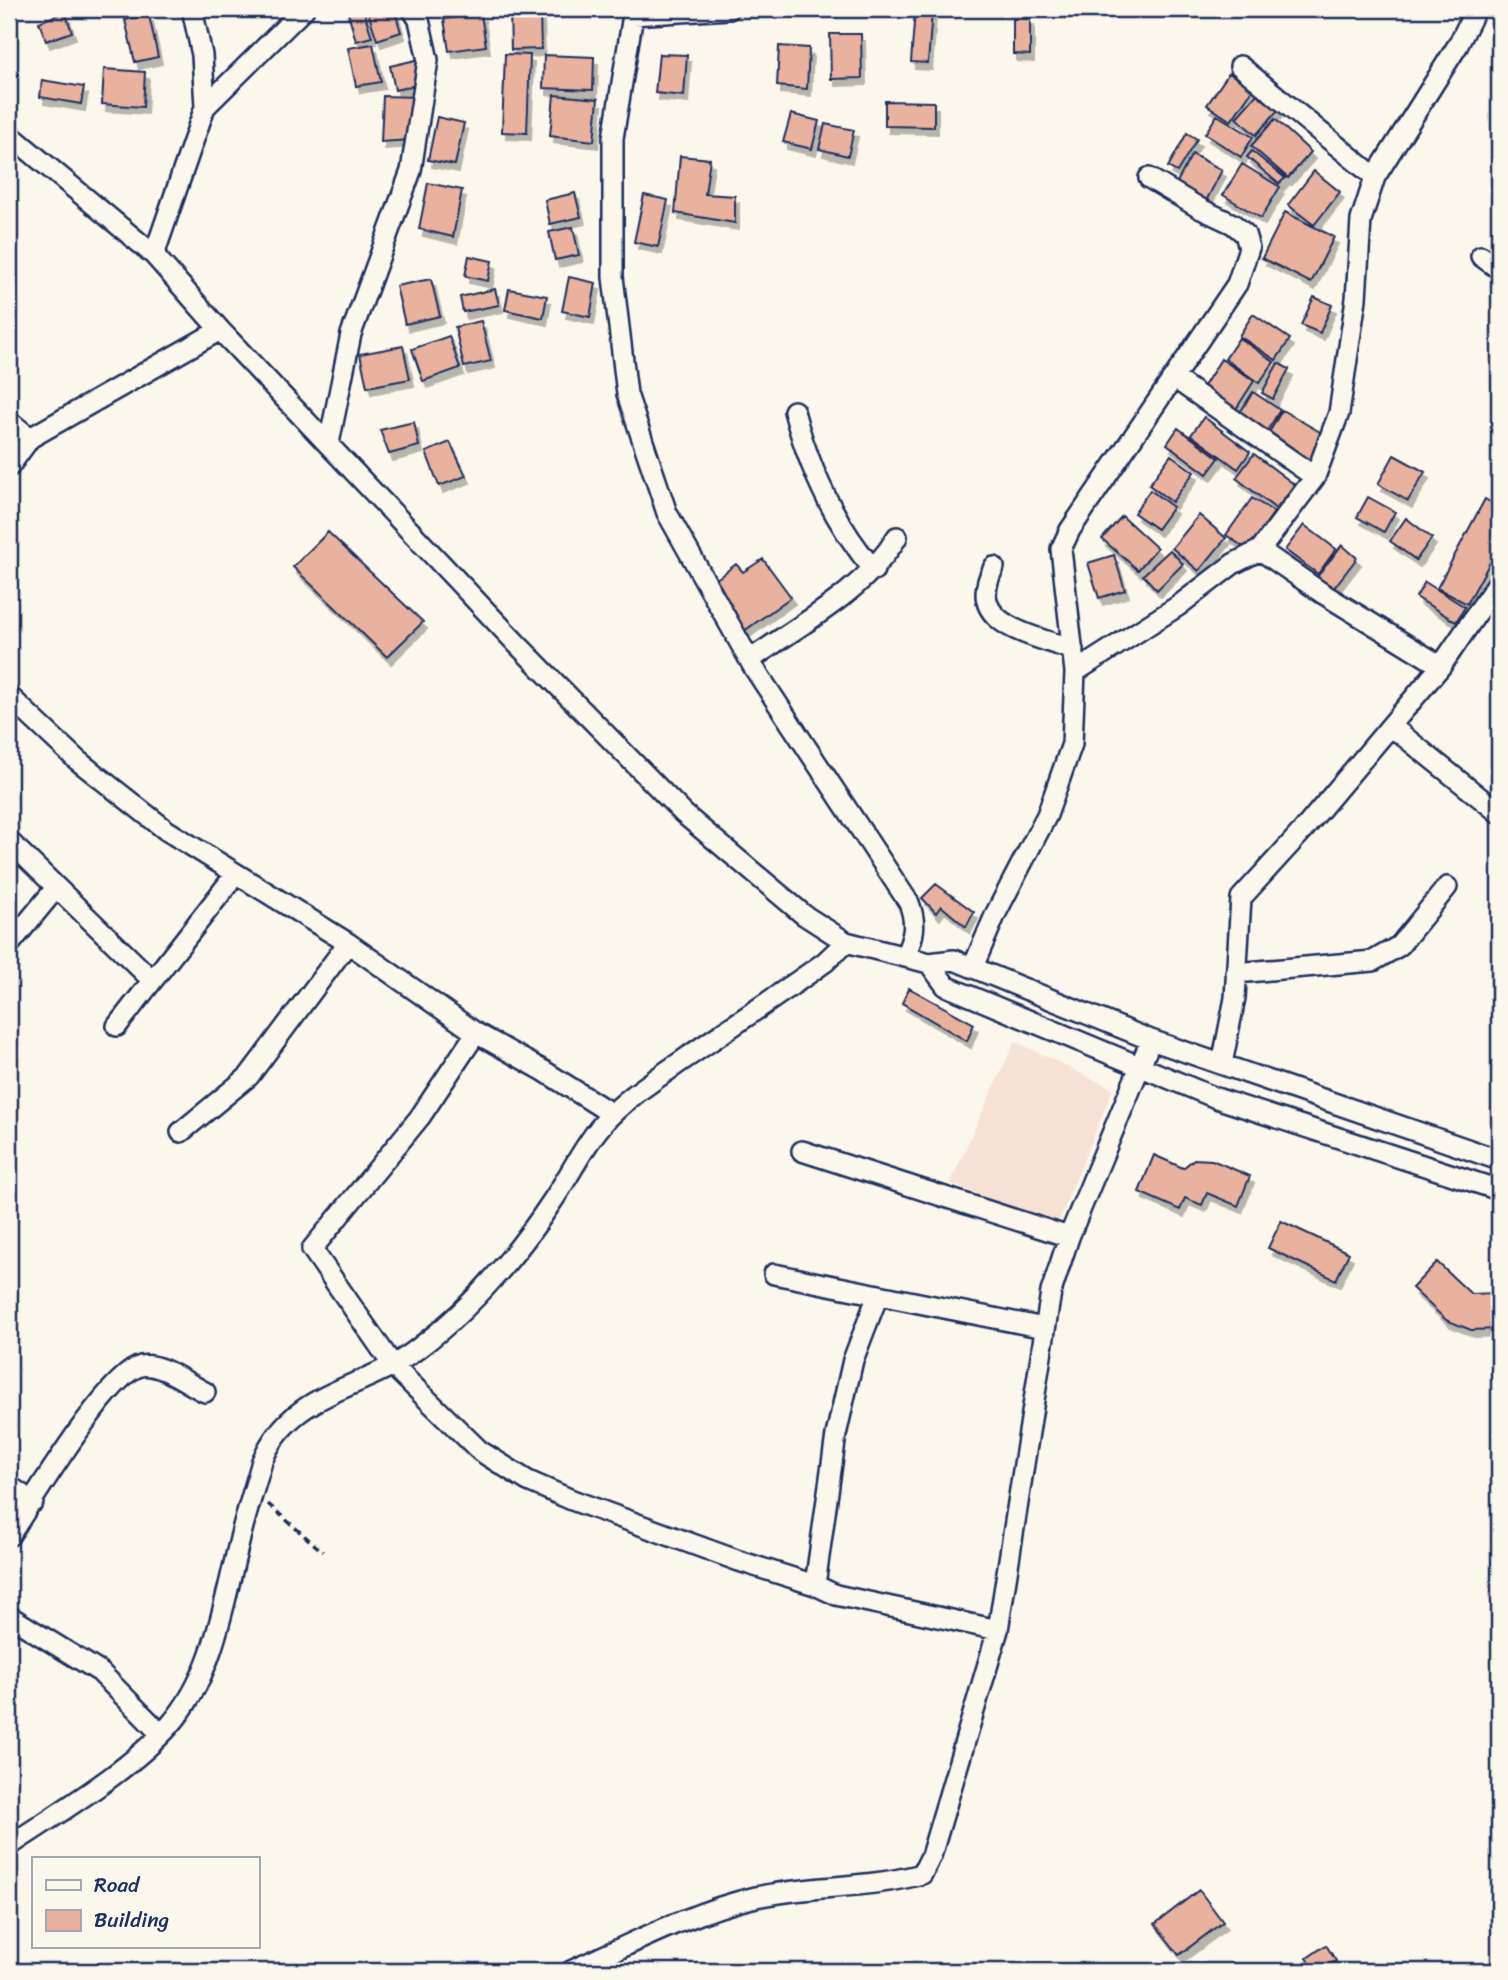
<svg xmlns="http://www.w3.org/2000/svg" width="1508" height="1980" font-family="Sriracha,sans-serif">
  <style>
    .built { fill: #f6e2d5 }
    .building { fill: #e9b29f; stroke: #1b2f5e; stroke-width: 2; filter: url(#shadow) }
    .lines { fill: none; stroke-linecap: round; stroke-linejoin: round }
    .minor-casing { stroke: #1b2f5e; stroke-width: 24 }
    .path { stroke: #1b2f5e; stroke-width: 3.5; stroke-dasharray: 7 5; stroke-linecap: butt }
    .minor { stroke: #fbf7ec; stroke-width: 19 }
  </style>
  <defs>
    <filter id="shadow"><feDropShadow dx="4" dy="7" stdDeviation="0" flood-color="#0004"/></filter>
  </defs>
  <rect width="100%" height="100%" fill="#fbf7ec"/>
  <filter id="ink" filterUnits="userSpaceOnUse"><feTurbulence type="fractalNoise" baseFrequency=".0143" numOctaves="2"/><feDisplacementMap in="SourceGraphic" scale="14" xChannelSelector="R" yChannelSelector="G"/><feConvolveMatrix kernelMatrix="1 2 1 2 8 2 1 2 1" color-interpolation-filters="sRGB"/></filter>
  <g filter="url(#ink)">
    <path class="built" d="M1015,1041L1113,1089L1057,1225L950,1183Z"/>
    <path class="building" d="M347,9H363L372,37L356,41Z
      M367,9H394L401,32L377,40Z
      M915,10L932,11L928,63L911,62Z
      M510,11H540L541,49L511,50Z
      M65,12L72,32L46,41L39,22Z
      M481,14L486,46L449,51L444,19Z
      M149,15L158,57L135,62L125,20Z
      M1013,19H1030V55L1013,54Z
      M830,34H861L862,78L831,79Z
      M373,44L381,82L356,86L348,48Z
      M779,46L809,48L807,89L777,86Z
      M505,54L530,55L527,133L502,132Z
      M659,54L687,55L684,96L655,93Z
      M544,55L594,57L593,90L543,88Z
      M416,60L421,84L395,90L390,66Z
      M104,69L145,72L143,107L102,104Z
      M1229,73L1253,89L1231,121L1207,105Z
      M42,80L84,87L81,104L40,97Z
      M1259,92L1279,109L1256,135L1236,118Z
      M554,95L598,99L594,141L550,136Z
      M383,96L417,97L411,140L381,142Z
      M885,101L934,102V127L885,126Z
      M791,114L819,121L812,149L783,142Z
      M1217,115L1253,137L1241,157L1205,134Z
      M437,117L464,123L455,165L428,160Z
      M1275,119L1311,152L1288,178L1251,146Z
      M825,124L854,130L848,156L819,149Z
      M1187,133L1197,139L1177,172L1168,167Z
      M1252,151L1285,178L1279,184L1247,157Z
      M1192,154L1222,170L1205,203L1175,186Z
      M680,156L710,159L705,194L735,196V223L675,213Z
      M1242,164L1280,187L1261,218L1223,195Z
      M1314,171L1340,192L1314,225L1288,205Z
      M428,183L462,190L453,237L419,229Z
      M575,193L581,217L550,224L545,200Z
      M644,195L668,200L658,247L634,242Z
      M1285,212L1334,237L1311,283L1262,258Z
      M573,227L579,255L555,260L549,232Z
      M469,256L492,261L488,281L465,276Z
      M569,277L596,283L590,317L562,311Z
      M431,279L440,316L405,324L396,286Z
      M495,289L499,305L463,312L460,297Z
      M509,289L547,296L543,318L505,310Z
      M1314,297L1332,305L1320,333L1301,325Z
      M1253,314L1290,339L1276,360L1239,336Z
      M481,321L491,361L464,367L455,327Z
      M449,336L460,368L423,381L412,349Z
      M1239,338L1274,362L1259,383L1225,359Z
      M403,346L410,379L367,387L360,354Z
      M1221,359L1254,381L1234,412L1201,391Z
      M1278,363L1289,369L1273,399L1262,393Z
      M1253,392L1280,410L1264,436L1236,419Z
      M1282,410L1327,436L1311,464L1266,438Z
      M1204,417L1250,452L1238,469L1191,435Z
      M414,422L419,446L389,454L380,430Z
      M1178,428L1219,458L1207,474L1167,444Z
      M450,442L466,476L439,486L426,452Z
      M1254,454L1295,485L1276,509L1236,478Z
      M1171,455L1194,472L1172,502L1149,485Z
      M1394,455L1425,472L1408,501L1378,484Z
      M1150,490L1173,507L1157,529L1134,513Z
      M1368,497L1395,512L1384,532L1357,517Z
      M1252,498L1274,512L1248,550L1226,535Z
      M1485,499L1499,507V546L1467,604L1437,588Z
      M1199,515L1226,538L1199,571L1172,548Z
      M1122,516L1157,548L1138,570L1102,539Z
      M1406,518L1432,538L1416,560L1390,541Z
      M1304,525L1336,549L1318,574L1285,550Z
      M328,532L423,622L387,657L293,567Z
      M1342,545L1357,558L1333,589L1317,577Z
      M1170,550L1183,564L1157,590L1143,575Z
      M1114,555L1125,590L1099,598L1088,563Z
      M763,559L791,597L743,632L714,581L736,564L743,572Z
      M1425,582L1465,607L1456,622L1416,597Z
      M936,884L974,912L966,927L941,906L936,913L922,898Z
      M909,988L974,1024L967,1041L902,1003Z
      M1154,1155L1183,1168L1194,1159L1212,1160L1250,1176L1238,1206L1207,1193L1202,1205L1185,1198L1180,1210L1139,1192Z
      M1281,1221L1349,1253L1336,1280L1268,1248Z
      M1437,1262L1471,1294L1499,1293V1329L1471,1330L1446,1320L1412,1288Z
      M1199,1890L1223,1922L1179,1955L1155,1924Z
      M1326,1945L1336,1961L1316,1971L1307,1958Z"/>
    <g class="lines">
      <g class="minor-casing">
        <path id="minor" d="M634,9L613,138V277L627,394L667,513L754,668L909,903C917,924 914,936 905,956
          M633,15L729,9
          M1240,66L1375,177
          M205,107L304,9
          M9,134L154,255L220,330L517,644L684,814L804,915L846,942L929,963L954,960L1151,1040L1499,1160
          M154,255L205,107L202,55L192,9
          M1481,256L1499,269
          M1174,378L1315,477
          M794,411C809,468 835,524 874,570
          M9,421L30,438
          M329,443L351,334L411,171L428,60L419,20L412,9
          M9,467L30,438L220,330
          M1260,550L1322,593L1441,666
          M994,567C963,625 1031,634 1073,650
          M750,660C800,624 864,592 897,537
          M1075,672L1178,606L1233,564L1260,550L1315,477L1339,413L1356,299L1361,220L1375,177L1458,45L1476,9
          M9,696L77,760L166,830L348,943L476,1033L544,1071L612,1114
          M1391,726L1499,813
          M9,841L152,980
          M9,945L56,888
          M929,963L946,986L1216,1098L1499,1190
          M973,967L996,913L1047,815L1072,744L1075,672L1061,549L1070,530L1237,284L1249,248L1245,234L1233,224L1201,209L1149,178
          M1236,973L1373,961L1399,946L1447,887
          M117,1026L235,875
          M476,1033L420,1117L312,1249L394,1367L480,1451L528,1481L572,1500L739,1561L815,1585L836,1595L998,1630
          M1222,1064L1235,998L1241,898L1304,829L1441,666L1499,581
          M181,1132L249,1076L348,943
          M802,1151L1069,1237
          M774,1274L1044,1328
          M9,1486L33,1502
          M9,1536C31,1504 108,1373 141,1366C160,1362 188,1384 205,1392
          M815,1585L836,1435L853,1360L878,1295
          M9,1616L100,1672L161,1734
          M9,1846C61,1811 129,1771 170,1725C214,1675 223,1605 239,1543C245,1515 255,1488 262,1461C292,1389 361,1392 416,1350C471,1309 513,1260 551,1203C571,1174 586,1140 610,1116C632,1094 660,1076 686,1058C732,1026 779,995 825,962L846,942
          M571,1971C631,1944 691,1912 756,1897C811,1885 867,1889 922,1874L931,1856L998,1630L1051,1292L1069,1237L1151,1040"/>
      </g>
      <path class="path" d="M268,1504L323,1552"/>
      <use href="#minor" class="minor"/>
    </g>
  </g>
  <rect width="1508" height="1980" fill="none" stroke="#fbf7ec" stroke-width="35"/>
  <rect x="18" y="18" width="1473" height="1945" fill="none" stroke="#1b2f5e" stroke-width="2.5" filter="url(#ink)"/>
  <rect x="32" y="1857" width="228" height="91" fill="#fbf7ec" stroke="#a1a7b3" stroke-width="2"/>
  <rect x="46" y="1880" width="35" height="10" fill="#fbf7ec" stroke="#a1a7b3" stroke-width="2"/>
  <text x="94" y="1892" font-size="21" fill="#1b2f5e">Road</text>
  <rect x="46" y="1910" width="35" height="21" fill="#e9b29f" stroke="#a1a7b3" stroke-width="2"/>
  <text x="94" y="1927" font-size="21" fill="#1b2f5e">Building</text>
</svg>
